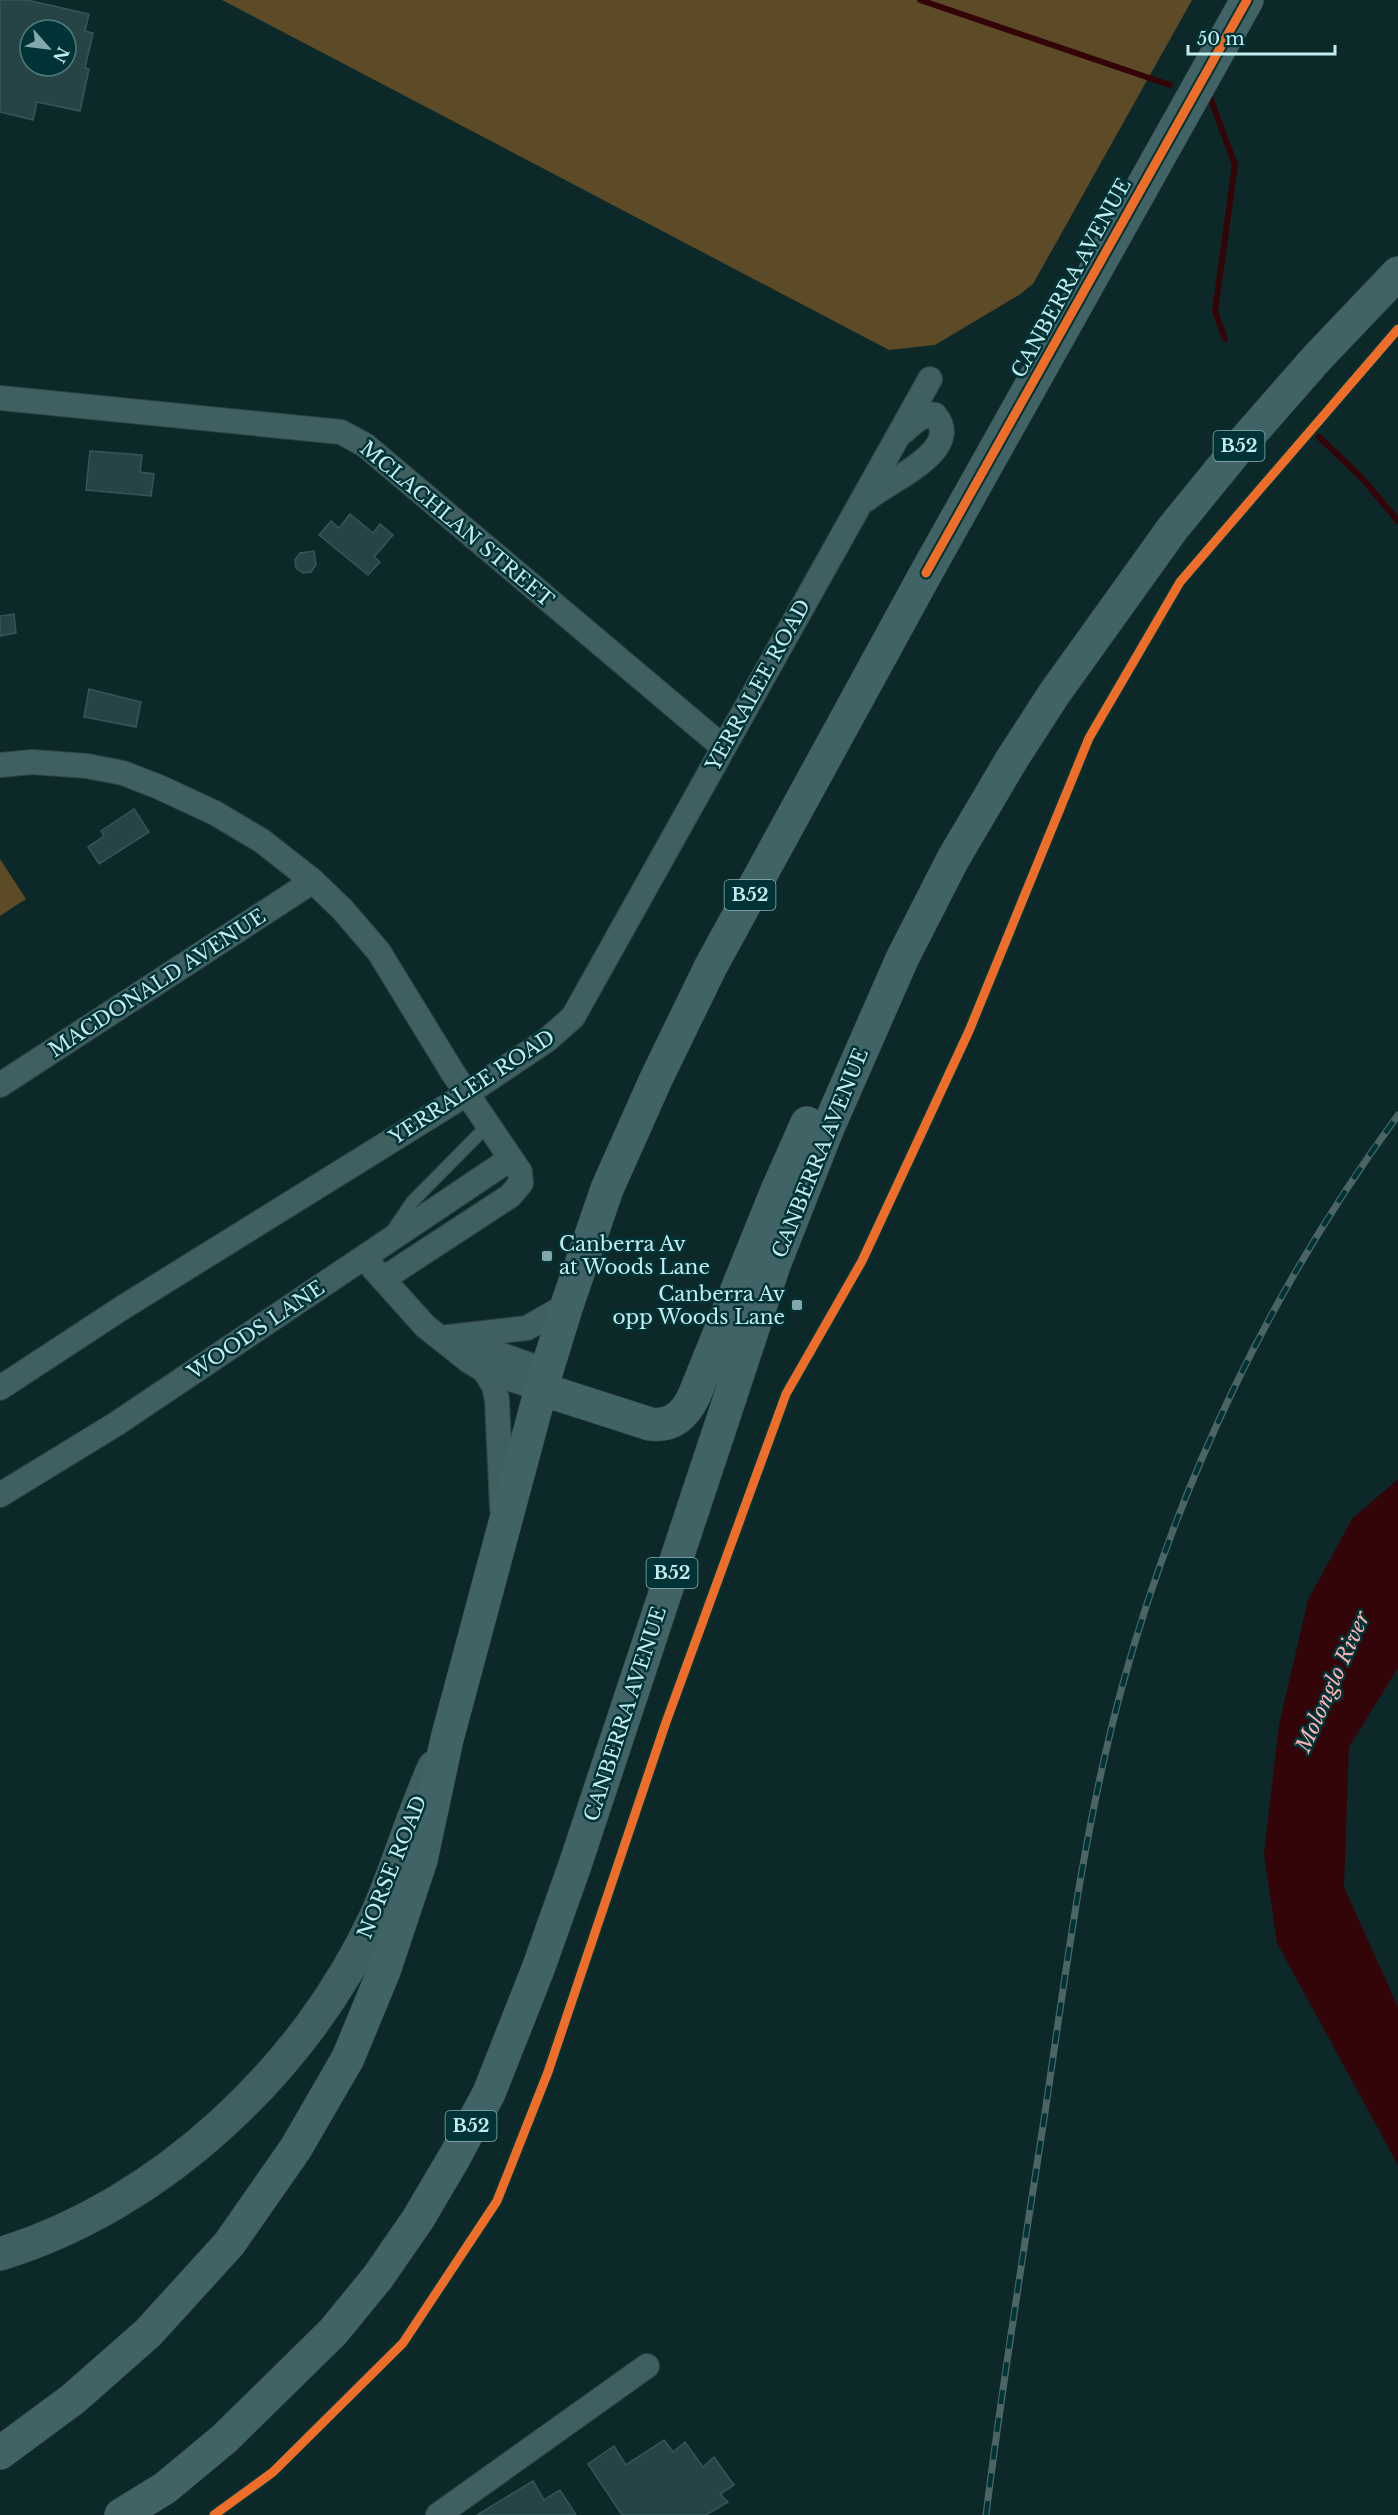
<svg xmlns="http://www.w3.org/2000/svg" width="1398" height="2515" font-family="'Libre Baskerville',serif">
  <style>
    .green { fill: #5c4b26 }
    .water { fill: #330408 }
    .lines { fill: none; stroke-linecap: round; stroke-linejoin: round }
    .stream { stroke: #330408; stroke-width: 6 }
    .building { fill: #264445; stroke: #355658; stroke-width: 1.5; fill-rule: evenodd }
    .service-casing { stroke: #2f4546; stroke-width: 14 }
    .minor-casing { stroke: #2f4546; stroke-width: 26 }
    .secondary-casing { stroke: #2f4546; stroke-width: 34 }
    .trunk-casing { stroke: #2f4546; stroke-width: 34 }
    .service { stroke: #3f5f61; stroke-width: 12 }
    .minor { stroke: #3f5f61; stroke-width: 24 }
    .secondary { stroke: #3f5f61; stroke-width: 33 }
    .trunk { stroke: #426366; stroke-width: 33 }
    .rail-casing { stroke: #4b6567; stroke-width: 7 }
    .rail { stroke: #003336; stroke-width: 4.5; stroke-dasharray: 14; stroke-linecap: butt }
    .cycleway-casing { stroke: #003336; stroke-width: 13 }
    .cycleway { stroke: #ee6e29; stroke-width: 9 }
    .poi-dot { fill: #83a7aa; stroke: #003336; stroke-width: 2 }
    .labels { text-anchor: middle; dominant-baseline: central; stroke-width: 5; stroke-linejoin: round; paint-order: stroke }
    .shield { fill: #003336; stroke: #88b4b8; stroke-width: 1.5 }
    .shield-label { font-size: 18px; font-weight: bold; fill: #c3ecef }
    .street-label { font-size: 20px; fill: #c3ecef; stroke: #003336 }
    .poi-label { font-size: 20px; fill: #c3ecef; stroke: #003336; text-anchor: start }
    .water-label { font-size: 21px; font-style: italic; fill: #fab2b0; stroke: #003336 }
  </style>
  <rect width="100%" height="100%" fill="#0d2829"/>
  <path class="green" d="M222,0H1192L1033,284L1019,295L935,345L889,350Z
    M0,859L26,899L0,916Z"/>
  <path class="water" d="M1398,1479V1668L1349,1747L1344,1887L1398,2007V2165L1277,1943L1264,1854L1279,1725L1308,1600L1352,1519Z"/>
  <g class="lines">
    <path class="stream" d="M920,0L1170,85
      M1210,97L1235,165L1215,311L1225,339
      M1319,437L1362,478L1398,521"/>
  </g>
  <path class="building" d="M0,0H27L89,14L85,31L93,33L85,68L89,69L80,111L37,102L33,120L0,112ZM30,30H66V66H30Z
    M90,451L142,455L140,472L154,474L151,496L86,490Z
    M350,514L373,533L380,524L393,535L374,557L380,562L368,575L319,535L331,521L339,528Z
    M314,551L316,565L311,572L303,573L296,568L295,560L300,553Z
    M14,614L16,633L0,636V616Z
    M89,689L141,702L136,727L84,717Z
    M134,809L149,832L99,864L88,847L104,836L101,831Z
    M664,2440L673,2452L685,2442L703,2467L714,2457L734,2485L720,2494L728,2502L706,2515H622L588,2464L614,2446L626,2465Z
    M533,2481L544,2500L560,2490L576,2515H477Z"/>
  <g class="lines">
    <g class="service-casing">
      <path id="service" d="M391,1233L412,1202L488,1125"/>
    </g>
    <g class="minor-casing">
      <path id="minor" d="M0,398L341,432L365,445L723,747
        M867,499C887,481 965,451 935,415L927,414L917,420L903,432
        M0,765L32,762L87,766L123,773L159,787L215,813L262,841L313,881L343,910L379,952L453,1073L520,1172L521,1183L510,1196L383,1279
        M0,1085L313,881
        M373,1268L425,1326L469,1361L484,1370L541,1389
        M440,1338L527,1328L567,1305
        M454,1344L499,1354L547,1371
        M484,1370L494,1386L497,1400L502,1508
        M0,1388L122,1308L468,1093L547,1040L573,1017L930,379
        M0,1495L116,1424L510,1159
        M438,2515L647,2366"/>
    </g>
    <g class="secondary-casing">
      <path id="secondary" d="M0,2254C161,2205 306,2068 376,1916C398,1867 412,1816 434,1767"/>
    </g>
    <g class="trunk-casing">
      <path id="trunk" d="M541,1389L650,1424C672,1427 685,1415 694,1396L776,1193L807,1123
        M0,2453L73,2399L148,2333L229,2244L296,2148L348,2058L384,1971L421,1860L447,1739L541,1389L567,1305L607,1189L656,1079L711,966L926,573L1247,0
        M121,2515L165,2488L224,2439L333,2332L378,2277L418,2219L454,2158L489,2093L538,1969L575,1865L774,1265L827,1130L902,959L953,859L1012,759L1054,694L1173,528L1239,447L1317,358L1398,273"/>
    </g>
    <use href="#service" class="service"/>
    <use href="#minor" class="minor"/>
    <use href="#secondary" class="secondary"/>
    <use href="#trunk" class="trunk"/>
    <g class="rail-casing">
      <path id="rail" d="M986,2515C1002,2385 1023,2255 1043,2126C1065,1979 1083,1830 1122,1687C1178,1482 1272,1287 1398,1115"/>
    </g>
    <use href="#rail" class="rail"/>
    <g class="cycleway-casing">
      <path id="cycleway" d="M926,573L1247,0
        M214,2515L273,2472L403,2343L497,2201L548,2072L665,1725L786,1394L862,1261L969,1031L1089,738L1180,582L1398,329"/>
    </g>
    <use href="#cycleway" class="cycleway"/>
  </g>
  <g class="poi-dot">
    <rect x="541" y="1250" width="12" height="12" rx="3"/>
    <rect x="791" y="1299" width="12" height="12" rx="3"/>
  </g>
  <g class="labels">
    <g class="shield">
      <rect x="1213.5" y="431" width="51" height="30" rx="4.5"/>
      <rect x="724.5" y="880" width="51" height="30" rx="4.5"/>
      <rect x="646.5" y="1558" width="51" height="30" rx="4.5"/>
      <rect x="445.5" y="2111" width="51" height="30" rx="4.5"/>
    </g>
    <g class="shield-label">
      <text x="1239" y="446">B52</text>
      <text x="750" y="895">B52</text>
      <text x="672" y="1573">B52</text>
      <text x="471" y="2126">B52</text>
    </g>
    <g class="street-label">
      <text transform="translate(1071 278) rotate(-61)">CANBERRA AVENUE</text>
      <text transform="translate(457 524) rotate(40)">MCLACHLAN STREET</text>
      <text transform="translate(758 685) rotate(-61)">YERRALEE ROAD</text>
      <text transform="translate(157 983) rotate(-33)">MACDONALD AVENUE</text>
      <text transform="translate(472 1087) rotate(-33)">YERRALEE ROAD</text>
      <text transform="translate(820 1153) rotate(-68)">CANBERRA AVENUE</text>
      <text transform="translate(256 1330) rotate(-34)">WOODS LANE</text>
      <text transform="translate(625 1714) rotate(-72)">CANBERRA AVENUE</text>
      <text transform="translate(392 1867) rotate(-68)">NORSE ROAD</text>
    </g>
    <g class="poi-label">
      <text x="559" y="1244">Canberra Av<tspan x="559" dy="23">at Woods Lane</tspan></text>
      <text x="785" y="1294" text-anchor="end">Canberra Av<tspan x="785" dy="23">opp Woods Lane</tspan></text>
    </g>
    <g class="water-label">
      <text transform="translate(1333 1682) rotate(-66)">Molonglo River</text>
    </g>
  </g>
  <g transform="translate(48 48) rotate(118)"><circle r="28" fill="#003336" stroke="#4e7d80" stroke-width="1.5"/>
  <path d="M0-4.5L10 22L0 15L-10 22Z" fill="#83a7aa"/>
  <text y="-9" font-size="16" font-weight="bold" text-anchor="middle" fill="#c3ecef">N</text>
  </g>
  <path d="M1188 45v9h147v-9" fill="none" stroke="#c3ecef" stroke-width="3"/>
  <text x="1197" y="45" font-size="18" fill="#c3ecef" stroke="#003336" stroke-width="4.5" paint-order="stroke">50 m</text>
</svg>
